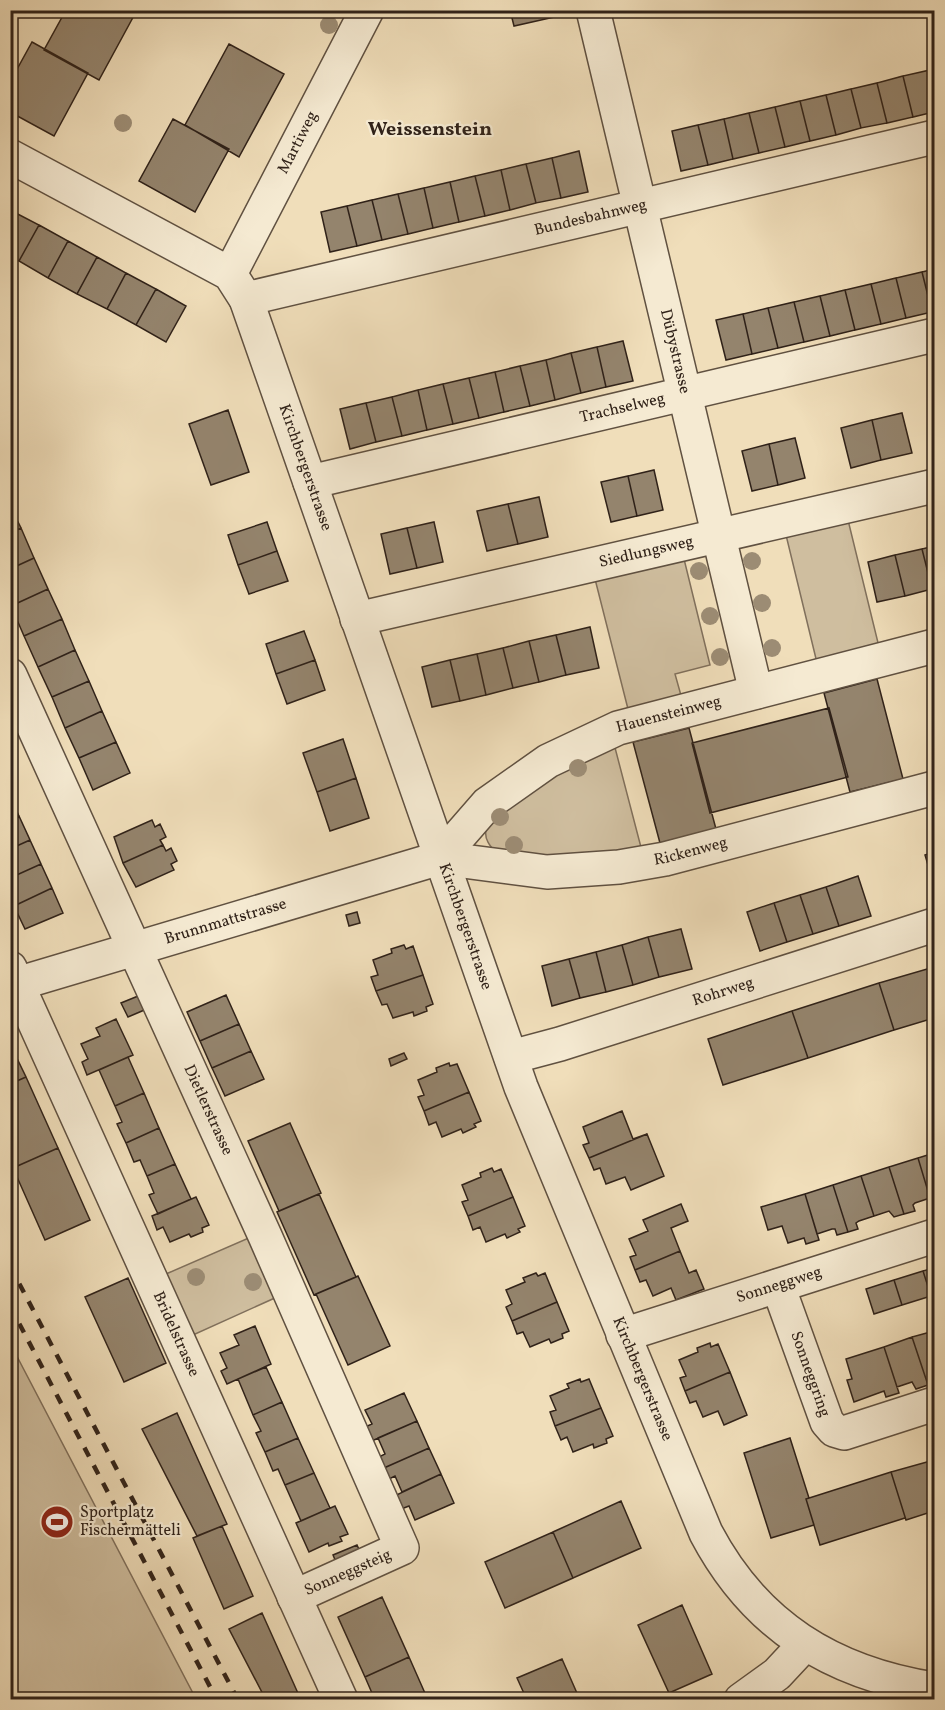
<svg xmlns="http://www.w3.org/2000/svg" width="945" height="1710" font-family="Vollkorn,serif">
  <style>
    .green { fill: #cfbe9f; stroke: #80705c; stroke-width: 1.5 }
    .building { fill: #94846d; stroke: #302219; stroke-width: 1.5 }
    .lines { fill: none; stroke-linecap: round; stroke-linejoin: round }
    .minor-casing { stroke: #605141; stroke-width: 36 }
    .minor { stroke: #f5ead2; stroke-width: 33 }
    .rail { stroke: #302219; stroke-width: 4.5; stroke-dasharray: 10 10; stroke-linecap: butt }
    .tree { fill: #9c8c74 }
    .labels { text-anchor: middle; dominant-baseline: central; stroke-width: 4.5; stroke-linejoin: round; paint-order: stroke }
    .street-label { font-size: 16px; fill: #302219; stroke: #f5ead2 }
    .poi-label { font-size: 16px; fill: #302219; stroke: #f5ead2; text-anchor: start }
    .quarter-label { font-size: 20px; font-weight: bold; fill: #302219; stroke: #f5ead2 }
  </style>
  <rect width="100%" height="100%" fill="#f0deba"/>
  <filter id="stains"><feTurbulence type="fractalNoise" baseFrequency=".00333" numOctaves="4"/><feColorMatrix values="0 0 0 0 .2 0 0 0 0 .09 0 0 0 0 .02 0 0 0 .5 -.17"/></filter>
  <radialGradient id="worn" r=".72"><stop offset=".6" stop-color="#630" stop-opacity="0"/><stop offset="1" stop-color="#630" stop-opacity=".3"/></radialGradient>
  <path class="green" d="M848,520L880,651L818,667L786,535Z
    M684,559L710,665L675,674L682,699L629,713L595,579Z
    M613,740L643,855L617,860L497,854C491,847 484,840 486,830C492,803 588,755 613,740Z
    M251,1237L277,1297L193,1335L166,1274Z
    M10,1345H11L196,1699H11Z"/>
  <path class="building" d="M66,10H137L99,80L44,50Z
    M510,10H557L559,16L514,26Z
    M32,42L88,73L54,136L10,112V82Z
    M229,44L284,74L239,157L185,125Z
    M930,70L934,91V112L913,117L903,76Z
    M903,76L913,117L887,123L877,83Z
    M877,83L887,123L861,128L851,89Z
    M851,89L861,128L836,135L826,95Z
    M826,95L836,135L810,141L800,101Z
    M800,101L810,141L785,147L775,107Z
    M775,107L785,147L759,153L749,113Z
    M749,113L759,153L733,159L724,119Z
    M173,119L229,149L195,212L139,181Z
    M724,119L733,159L708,165L698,125Z
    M698,125L708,165L681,171L672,131Z
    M579,151L588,192L561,198L552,158Z
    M552,158L561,198L536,203L526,164Z
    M526,164L536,203L510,210L501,170Z
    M501,170L510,210L485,216L475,176Z
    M475,176L485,216L459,222L450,182Z
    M450,182L459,222L433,228L424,188Z
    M424,188L433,228L408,234L398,194Z
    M398,194L408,234L382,240L372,200Z
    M372,200L382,240L357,246L347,206Z
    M347,206L357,246L330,252L321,212Z
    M10,210L39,225L19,261L10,257Z
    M39,225L68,241L48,278L19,261Z
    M68,241L97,257L77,294L48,278Z
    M97,257L126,273L107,309L77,294Z
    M934,269V311L932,312L922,272Z
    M922,272L932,312L906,318L896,278Z
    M126,273L156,289L136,325L107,309Z
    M896,278L906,318L881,324L871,284Z
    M871,284L881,324L855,330L845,290Z
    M156,289L186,306L166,342L136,325Z
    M845,290L855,330L830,336L820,296Z
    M820,296L830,336L804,342L794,302Z
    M794,302L804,342L778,348L768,308Z
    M768,308L778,348L752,354L743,314Z
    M743,314L752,354L726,360L716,320Z
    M623,341L633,381L606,387L597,347Z
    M597,347L606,387L581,393L571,353Z
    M571,353L581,393L555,400L546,360Z
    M546,360L555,400L530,406L520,366Z
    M520,366L530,406L504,412L495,372Z
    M495,372L504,412L479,418L469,378Z
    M469,378L479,418L453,424L443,384Z
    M443,384L453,424L427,430L418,390Z
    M418,390L427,430L402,436L392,397Z
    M392,397L402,436L376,442L366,403Z
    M366,403L376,442L350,449L340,409Z
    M228,410L249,472L211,485L189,424Z
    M902,413L912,453L881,460L872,420Z
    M872,420L881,460L851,468L841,428Z
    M795,438L805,478L778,485L769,444Z
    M769,444L778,485L752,491L742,451Z
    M654,470L663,510L637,516L628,476Z
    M628,476L637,516L611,522L601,482Z
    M539,497L548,537L518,544L508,504Z
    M508,504L518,544L487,551L477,511Z
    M10,506L21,528L10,533Z
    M267,522L277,551L238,565L228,535Z
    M434,522L443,562L417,568L407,528Z
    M21,528L34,558L10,569V533Z
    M407,528L417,568L390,574L381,534Z
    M934,546V588L932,589L922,549Z
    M922,549L932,589L905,596L895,555Z
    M277,551L288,581L249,594L238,565Z
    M895,555L905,596L877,602L868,562Z
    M34,558L48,589L11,606L10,569Z
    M48,589L62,619L24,636L11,606Z
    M62,619L75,650L38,667L24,636Z
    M590,627L599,668L566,675L556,635Z
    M304,631L315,660L276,674L266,644Z
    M556,635L566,675L539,682L529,641Z
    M529,641L539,682L513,688L503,648Z
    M503,648L513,688L486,695L477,654Z
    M75,650L89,681L52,697L38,667Z
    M477,654L486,695L460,701L450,660Z
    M315,660L325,690L287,704L276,674Z
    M450,660L460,701L432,707L422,667Z
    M877,679L903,779L850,792L824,693Z
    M89,681L102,711L65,728L52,697Z
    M829,708L848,777L710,813L692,743Z
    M102,711L116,742L79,758L65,728Z
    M689,728L716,829L660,843L633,742Z
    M343,739L356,778L317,792L303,753Z
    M116,742L130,773L93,790L79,758Z
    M356,778L369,818L330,831L317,792Z
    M10,796L19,816L10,820Z
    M19,816L30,840L10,849V820Z
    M152,820L155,827L160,824L166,837L160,840L163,845L123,863L114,837Z
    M30,840L41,864L10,878V849Z
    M163,845L166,851L171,848L177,861L171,864L174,870L136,887L123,863Z
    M934,852V885L925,855Z
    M41,864L52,888L14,906L10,897V878Z
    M858,876L871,916L839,926L826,887Z
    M826,887L839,926L813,934L800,895Z
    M52,888L63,913L25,929L14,906Z
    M800,895L813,934L787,942L774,903Z
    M774,903L787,942L760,951L747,912Z
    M357,912L360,923L349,926L346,915Z
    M681,929L692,969L659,977L648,937Z
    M648,937L659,977L633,985L622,945Z
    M404,945L406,949L413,946L423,975L376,991L371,977L378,975L373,960L392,953L391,949Z
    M622,945L633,985L606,992L596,952Z
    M596,952L606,992L580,998L569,959Z
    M569,959L580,998L552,1006L542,966Z
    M934,967V1018L894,1030L879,983Z
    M423,975L433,1004L426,1007L427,1011L414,1016L413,1012L393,1018L387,1004L382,1005L376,991Z
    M879,983L894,1030L808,1058L792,1011Z
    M143,994L149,1008L128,1017L121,1003Z
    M226,995L239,1024L200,1041L187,1012Z
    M792,1011L808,1058L723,1085L708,1039Z
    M116,1019L133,1055L87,1075L82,1062L88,1059L81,1044L100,1036L96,1028Z
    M239,1024L251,1051L212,1068L200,1041Z
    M10,1044L26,1077L10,1084Z
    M251,1051L264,1079L225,1096L212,1068Z
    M404,1053L407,1059L391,1066L389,1059Z
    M128,1057L144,1093L115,1106L99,1070Z
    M449,1063L450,1066L457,1064L469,1092L424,1111L418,1097L424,1095L418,1080L437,1072L436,1068Z
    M26,1077L58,1148L13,1168L10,1162V1084Z
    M469,1092L481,1121L474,1124L476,1127L463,1133L461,1129L442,1137L436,1122L429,1125L424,1111Z
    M144,1093L159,1128L126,1143L117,1124L122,1122L115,1106Z
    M622,1111L633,1139L647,1134L589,1158L583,1145L589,1143L583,1127Z
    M290,1123L321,1193L279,1211L248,1141Z
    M159,1128L175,1164L147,1176L140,1160L134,1162L126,1143Z
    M647,1134L664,1176L631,1190L625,1177L606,1184L600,1168L594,1170L589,1158Z
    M58,1148L90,1220L45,1240L13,1168Z
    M934,1153V1196L930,1198L918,1158Z
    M918,1158L930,1198L915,1203L913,1205L915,1211L904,1214L889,1167Z
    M175,1164L191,1199L158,1214L149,1195L154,1193L147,1176Z
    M889,1167L904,1214L894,1217L889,1211L874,1216L861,1176Z
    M492,1168L494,1172L501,1169L513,1197L468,1216L462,1202L468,1200L462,1185L481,1177L480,1173Z
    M861,1176L874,1216L859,1221L856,1223L858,1229L848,1232L833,1185Z
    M833,1185L848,1232L837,1235L835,1229H832L817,1234L805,1194Z
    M319,1194L356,1277L314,1295L277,1212Z
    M805,1194L819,1240L806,1244L804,1238L788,1243L782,1226L768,1230L761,1207Z
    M196,1197L209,1225L202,1228L203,1232L191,1237L189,1234L170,1242L163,1227L157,1230L152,1216Z
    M513,1197L525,1226L518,1229L520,1232L507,1238L505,1234L486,1242L480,1227L473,1230L468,1216Z
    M681,1204L688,1221L671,1228L680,1251L635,1270L630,1257L636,1255L629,1239L648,1231L643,1220Z
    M680,1251L689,1273L696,1270L704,1289L676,1300L671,1288L653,1296L646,1280L640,1282L635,1270Z
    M934,1268V1295L931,1296L923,1271Z
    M923,1271L931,1296L902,1305L894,1280Z
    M536,1273L538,1276L545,1273L557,1302L512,1321L506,1307L512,1304L506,1290L525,1282L523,1278Z
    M358,1276L390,1346L348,1365L316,1294Z
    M128,1278L166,1363L124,1382L85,1297Z
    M894,1280L902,1305L874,1314L866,1289Z
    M557,1302L569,1331L562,1334L563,1338L551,1343L549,1339L530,1347L523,1332L517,1334L512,1321Z
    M255,1326L271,1364L227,1384L221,1371L227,1368L220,1353L239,1345L234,1335Z
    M934,1331V1383L928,1385L912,1337Z
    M912,1337L928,1385L916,1389L912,1382L897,1387L884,1347Z
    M710,1343L711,1347L718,1344L730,1372L685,1391L680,1378L686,1376L679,1360L698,1352L697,1348Z
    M884,1347L899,1393L886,1397L884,1391L854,1402L847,1380L852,1379L846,1359Z
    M266,1367L282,1402L253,1415L238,1379Z
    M730,1372L747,1415L724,1425L718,1411L703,1417L696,1401L690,1403L685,1391Z
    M580,1379L581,1382L589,1379L601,1408L555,1426L550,1412L556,1410L550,1396L569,1388L567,1384Z
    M404,1393L417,1421L365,1444L359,1430L372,1424L365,1410Z
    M282,1402L298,1438L265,1452L256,1433L261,1431L253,1415Z
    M601,1408L613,1436L606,1439L607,1443L594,1448L593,1444L573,1452L567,1437L561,1440L555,1426Z
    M177,1413L227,1524L197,1536L142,1429Z
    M417,1421L429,1448L384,1468L379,1457L385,1454L378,1438Z
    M298,1438L314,1473L285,1485L278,1469L273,1471L265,1452Z
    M790,1438L809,1498L806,1499L814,1525L771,1538L744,1453Z
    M429,1448L441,1474L402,1492L395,1476L389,1479L384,1468Z
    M934,1460V1511L906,1520L891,1472Z
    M891,1472L906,1520L905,1518L820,1545L806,1499Z
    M314,1473L330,1508L301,1521L285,1485Z
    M441,1474L454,1503L415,1520L409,1506L396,1511L390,1498Z
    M621,1501L641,1548L573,1578L553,1532Z
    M335,1506L348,1534L340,1537L342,1541L329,1546L328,1543L309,1552L296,1523Z
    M222,1526L253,1596L224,1609L193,1538Z
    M553,1532L573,1578L505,1608L485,1562Z
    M357,1545L362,1556L338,1567L333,1555Z
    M382,1597L409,1657L365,1677L338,1617Z
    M682,1605L712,1674L669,1693L638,1625Z
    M262,1613L301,1700H266L229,1629Z
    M409,1657L428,1700H375L365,1677Z
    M562,1659L580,1700H527L517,1678Z"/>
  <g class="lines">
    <g class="minor-casing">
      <g id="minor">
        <path id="s1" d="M593,10L756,692"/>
        <path id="s2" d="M10,156L230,274L246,299L521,1087L706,1533C755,1626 832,1673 934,1689"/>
        <path id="s3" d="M230,274L367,10"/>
        <path id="s4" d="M246,299L934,137"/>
        <path id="s5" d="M310,482L934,335"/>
        <path id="s6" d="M357,619L934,486"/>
        <path id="s7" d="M10,675L265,1236L402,1548L294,1597"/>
        <path id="s8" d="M440,858L487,804L548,761L618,728L934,646"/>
        <path id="s9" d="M10,968L341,1700"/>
        <path id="s10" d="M10,986L440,858L547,872L619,867L665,859L934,788"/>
        <path id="s11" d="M511,1057L560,1044L934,925"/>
        <path id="s12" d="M778,1286L827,1422L834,1430L844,1433L934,1404"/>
        <path id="s13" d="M623,1335L934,1236"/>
        <path d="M741,1700L777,1674L805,1644"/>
      </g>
    </g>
    <use href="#minor" class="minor"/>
    <path class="rail" d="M10,1266L238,1700
      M10,1306L217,1700"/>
  </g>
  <g class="tree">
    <circle cx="329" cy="25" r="9"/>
    <circle cx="123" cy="123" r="9"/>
    <circle cx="752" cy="561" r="9"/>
    <circle cx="699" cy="571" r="9"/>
    <circle cx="762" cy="603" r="9"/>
    <circle cx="710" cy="616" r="9"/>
    <circle cx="772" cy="648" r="9"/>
    <circle cx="720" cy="657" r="9"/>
    <circle cx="578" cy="768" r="9"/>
    <circle cx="500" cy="817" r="9"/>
    <circle cx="514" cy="845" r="9"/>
    <circle cx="196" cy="1277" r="9"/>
    <circle cx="253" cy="1282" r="9"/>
  </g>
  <defs>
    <g id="stadium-disc" transform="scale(1.725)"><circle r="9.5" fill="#8f2418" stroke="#f5ead2"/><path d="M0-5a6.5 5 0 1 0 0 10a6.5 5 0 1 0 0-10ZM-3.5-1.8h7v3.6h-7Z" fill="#fff"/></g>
  </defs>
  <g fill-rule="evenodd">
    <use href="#stadium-disc" x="57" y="1522"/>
  </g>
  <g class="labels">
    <g class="street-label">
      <text stroke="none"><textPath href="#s3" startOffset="148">Martiweg</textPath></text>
      <text stroke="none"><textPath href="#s4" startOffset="354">Bundesbahnweg</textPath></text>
      <text stroke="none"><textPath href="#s1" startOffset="351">Dübystrasse</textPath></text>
      <text stroke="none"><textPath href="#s5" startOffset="321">Trachselweg</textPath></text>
      <text stroke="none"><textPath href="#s2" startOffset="458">Kirchbergerstrasse</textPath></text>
      <text stroke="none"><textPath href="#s6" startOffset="297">Siedlungsweg</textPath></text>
      <text stroke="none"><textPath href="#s8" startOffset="276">Hauensteinweg</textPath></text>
      <text stroke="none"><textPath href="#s10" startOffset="702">Rickenweg</textPath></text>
      <text stroke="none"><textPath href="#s10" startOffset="225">Brunnmattstrasse</textPath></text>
      <text stroke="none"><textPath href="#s2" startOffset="944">Kirchbergerstrasse</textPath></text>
      <text stroke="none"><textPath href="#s11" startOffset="222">Rohrweg</textPath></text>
      <text stroke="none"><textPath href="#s7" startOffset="478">Dietlerstrasse</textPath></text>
      <text stroke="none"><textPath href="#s13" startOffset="164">Sonneggweg</textPath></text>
      <text stroke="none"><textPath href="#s9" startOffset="402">Bridelstrasse</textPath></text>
      <text stroke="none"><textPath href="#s12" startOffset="94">Sonneggring</textPath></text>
      <text stroke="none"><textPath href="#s2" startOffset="1430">Kirchbergerstrasse</textPath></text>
      <text transform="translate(348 1573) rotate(-24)">Sonneggsteig</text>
    </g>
    <g class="poi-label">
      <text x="80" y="1513">Sportplatz<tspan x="80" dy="18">Fischermätteli</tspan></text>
    </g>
    <g class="quarter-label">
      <text x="430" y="130">Weissenstein</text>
    </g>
  </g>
  <rect width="945" height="1710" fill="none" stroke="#f0deba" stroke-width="36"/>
  <rect x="12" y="12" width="921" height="1686" fill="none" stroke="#302219" stroke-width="3"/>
  <rect x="18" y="18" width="909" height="1674" fill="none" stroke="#302219" stroke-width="1.5"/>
  <rect width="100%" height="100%" filter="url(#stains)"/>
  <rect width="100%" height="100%" fill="url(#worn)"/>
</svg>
